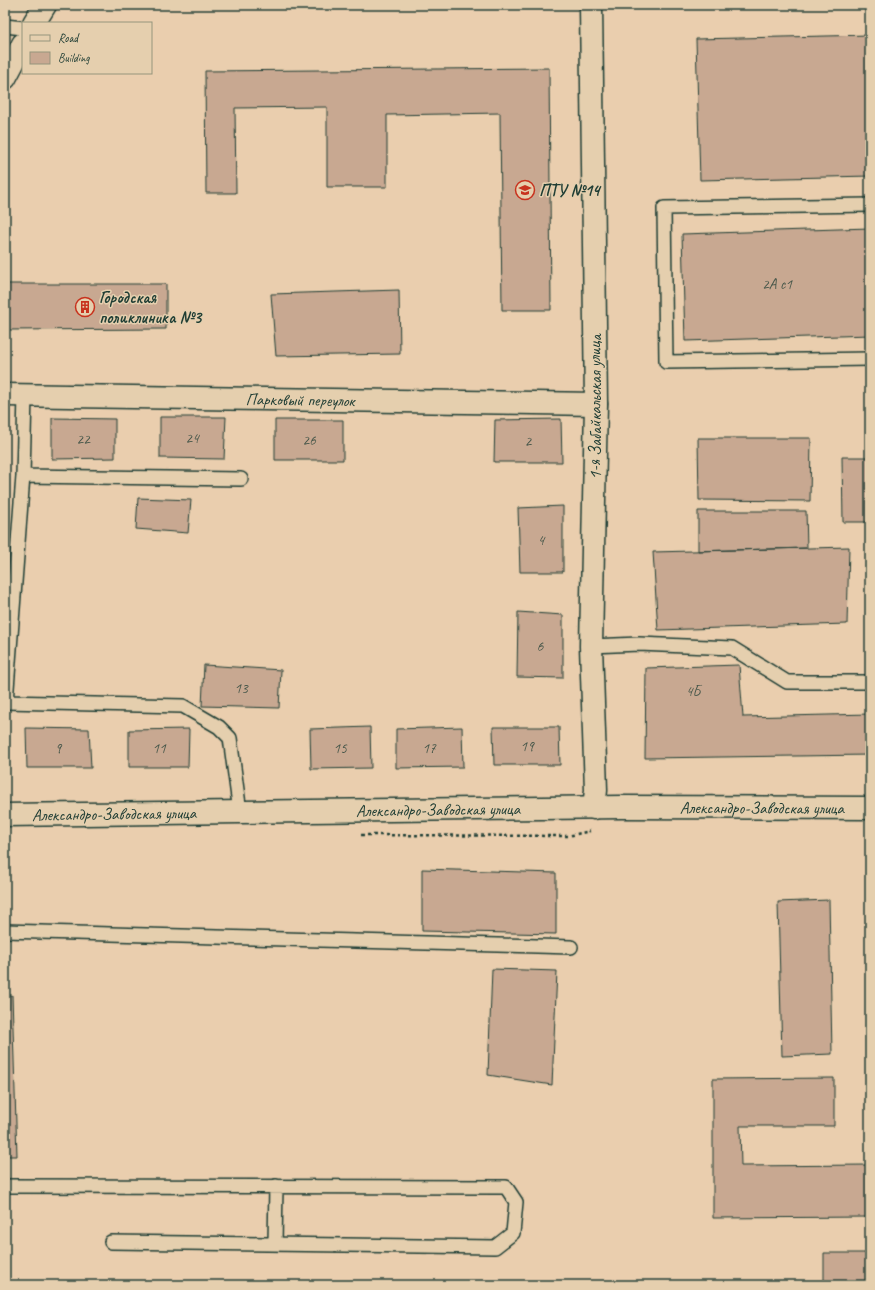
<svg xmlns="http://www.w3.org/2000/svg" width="875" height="1290" font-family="Caveat,sans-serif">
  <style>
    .building { fill: #c8a891; stroke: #1f3d34 }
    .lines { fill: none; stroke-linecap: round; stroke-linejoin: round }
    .service-casing { stroke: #1f3d34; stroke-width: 16 }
    .minor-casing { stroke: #1f3d34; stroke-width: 25 }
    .path { stroke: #1f3d34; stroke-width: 2.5; stroke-dasharray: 3 3; stroke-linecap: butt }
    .service { stroke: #e5cfae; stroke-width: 13 }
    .minor { stroke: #e5cfae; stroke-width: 22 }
    .labels { text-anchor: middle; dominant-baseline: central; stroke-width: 3; stroke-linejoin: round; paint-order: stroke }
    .number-label { font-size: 15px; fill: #49584b }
    .poi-label { font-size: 17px; font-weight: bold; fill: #1f3d34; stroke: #e5cfae; text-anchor: start }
    .street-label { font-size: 17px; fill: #1f3d34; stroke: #e5cfae }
  </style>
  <rect width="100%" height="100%" fill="#eaceae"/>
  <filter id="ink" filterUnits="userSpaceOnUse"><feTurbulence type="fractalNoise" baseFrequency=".025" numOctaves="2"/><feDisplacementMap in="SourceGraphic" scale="8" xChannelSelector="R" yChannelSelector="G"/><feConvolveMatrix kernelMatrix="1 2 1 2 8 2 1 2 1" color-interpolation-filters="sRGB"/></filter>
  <g filter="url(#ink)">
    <path class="building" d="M870,35V176L700,180L696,39Z
      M549,68L551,310H502L500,113L387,115V187H327V107L235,108L236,193H206L205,71Z
      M870,228V335L685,341L682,234Z
      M5,284H166V329L5,330Z
      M399,290L400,354L276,356L271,294Z
      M160,417H226L224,459L160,458Z
      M52,418L115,419V458L52,459Z
      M561,419L562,462H494L495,420Z
      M275,420H343V460H275Z
      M698,438H811L810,501L699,500Z
      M842,457H870V522H843Z
      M138,498L191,500L188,533L136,529Z
      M563,506V572H520L518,508Z
      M698,511H806L807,548L698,551Z
      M849,547L847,624L658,630L653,552Z
      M518,612L563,615V678L517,677Z
      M204,665L281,670L279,708L202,706Z
      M739,665L743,717L870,714V755L645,758L646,668Z
      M370,727L371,768L311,769L310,729Z
      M462,727L463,767L396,768V729Z
      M493,727H559L560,765H494Z
      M26,728L89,729L91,768H27Z
      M189,729L188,767H129V730Z
      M422,869L556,873V934L422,931Z
      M829,900L832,1054L782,1056L778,902Z
      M492,969L557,971L552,1085L488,1075Z
      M5,995H12L17,1156H5Z
      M834,1078V1126H740L741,1166L870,1165V1217L713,1218V1079Z
      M824,1253H870V1284H824Z"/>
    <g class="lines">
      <g class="service-casing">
        <path id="service" d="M5,26L23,28
          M870,205L664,208L666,362L870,359
          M23,476L25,395
          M591,646L639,644L732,648L787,682H870
          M5,702L183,706L219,727L230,738L240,812
          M6,702L23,476L241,479
          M5,931L571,947
          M5,1186L506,1187L516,1202L513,1233L495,1247L111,1242
          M275,1244L276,1186"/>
      </g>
      <g class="minor-casing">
        <g id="minor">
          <path d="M591,5L596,404L591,646L596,790L594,808"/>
          <path d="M34,23L45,5"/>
          <path d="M5,78L23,44"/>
          <path id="s1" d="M5,395L596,404"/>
          <path id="s2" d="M5,815L621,807L870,808"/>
        </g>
      </g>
      <path class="path" d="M361,835L568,836L590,831"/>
      <use href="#service" class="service"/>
      <use href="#minor" class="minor"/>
    </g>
  </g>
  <defs>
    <g id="university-ring" transform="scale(1)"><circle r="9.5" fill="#e5cfae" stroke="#c8321e" stroke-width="1.5"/><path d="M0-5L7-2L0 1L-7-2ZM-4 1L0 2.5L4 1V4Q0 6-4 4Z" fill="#c8321e"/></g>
    <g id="building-ring" transform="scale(1)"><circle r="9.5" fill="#e5cfae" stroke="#c8321e" stroke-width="1.5"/><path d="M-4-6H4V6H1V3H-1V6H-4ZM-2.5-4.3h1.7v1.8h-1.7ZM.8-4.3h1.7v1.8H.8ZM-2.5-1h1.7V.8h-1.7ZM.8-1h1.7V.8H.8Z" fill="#c8321e"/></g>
  </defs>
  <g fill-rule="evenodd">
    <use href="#university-ring" x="525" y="190"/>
    <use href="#building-ring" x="85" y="307"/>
  </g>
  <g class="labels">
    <g class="number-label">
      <text x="777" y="284">2А с1</text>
      <text x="192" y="438">24</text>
      <text x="83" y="439">22</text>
      <text x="309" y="440">26</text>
      <text x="528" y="441">2</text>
      <text x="541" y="540">4</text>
      <text x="540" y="646">6</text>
      <text x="241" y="688">13</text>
      <text x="693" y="691">4Б</text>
      <text x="527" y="746">19</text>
      <text x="58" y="748">9</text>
      <text x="159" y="748">11</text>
      <text x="340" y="748">15</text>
      <text x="429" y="748">17</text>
    </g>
    <g class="poi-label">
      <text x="539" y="190">ПТУ №14</text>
      <text x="99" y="297">Городская<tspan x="99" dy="20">поликлиника №3</tspan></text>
    </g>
    <g class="street-label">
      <text stroke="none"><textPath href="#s1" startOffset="295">Парковый переулок</textPath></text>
      <text transform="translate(595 407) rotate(-90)">1-я Забайкальская улица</text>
      <text stroke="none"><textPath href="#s2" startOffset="757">Александро-Заводская улица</textPath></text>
      <text stroke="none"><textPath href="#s2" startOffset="433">Александро-Заводская улица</textPath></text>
      <text stroke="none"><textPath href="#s2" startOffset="109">Александро-Заводская улица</textPath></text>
    </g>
  </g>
  <rect width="875" height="1290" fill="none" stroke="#e5cfae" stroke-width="20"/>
  <rect x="10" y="10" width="855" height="1270" fill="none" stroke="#1f3d34" stroke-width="1.5" filter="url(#ink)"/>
  <rect x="22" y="22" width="130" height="52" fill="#e5cfae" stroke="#96957d"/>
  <rect x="30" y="35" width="20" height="6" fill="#e5cfae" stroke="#96957d"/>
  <text x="58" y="42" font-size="12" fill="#1f3d34">Road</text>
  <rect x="30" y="52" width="20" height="12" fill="#c8a891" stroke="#96957d"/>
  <text x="58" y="62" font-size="12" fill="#1f3d34">Building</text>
</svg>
